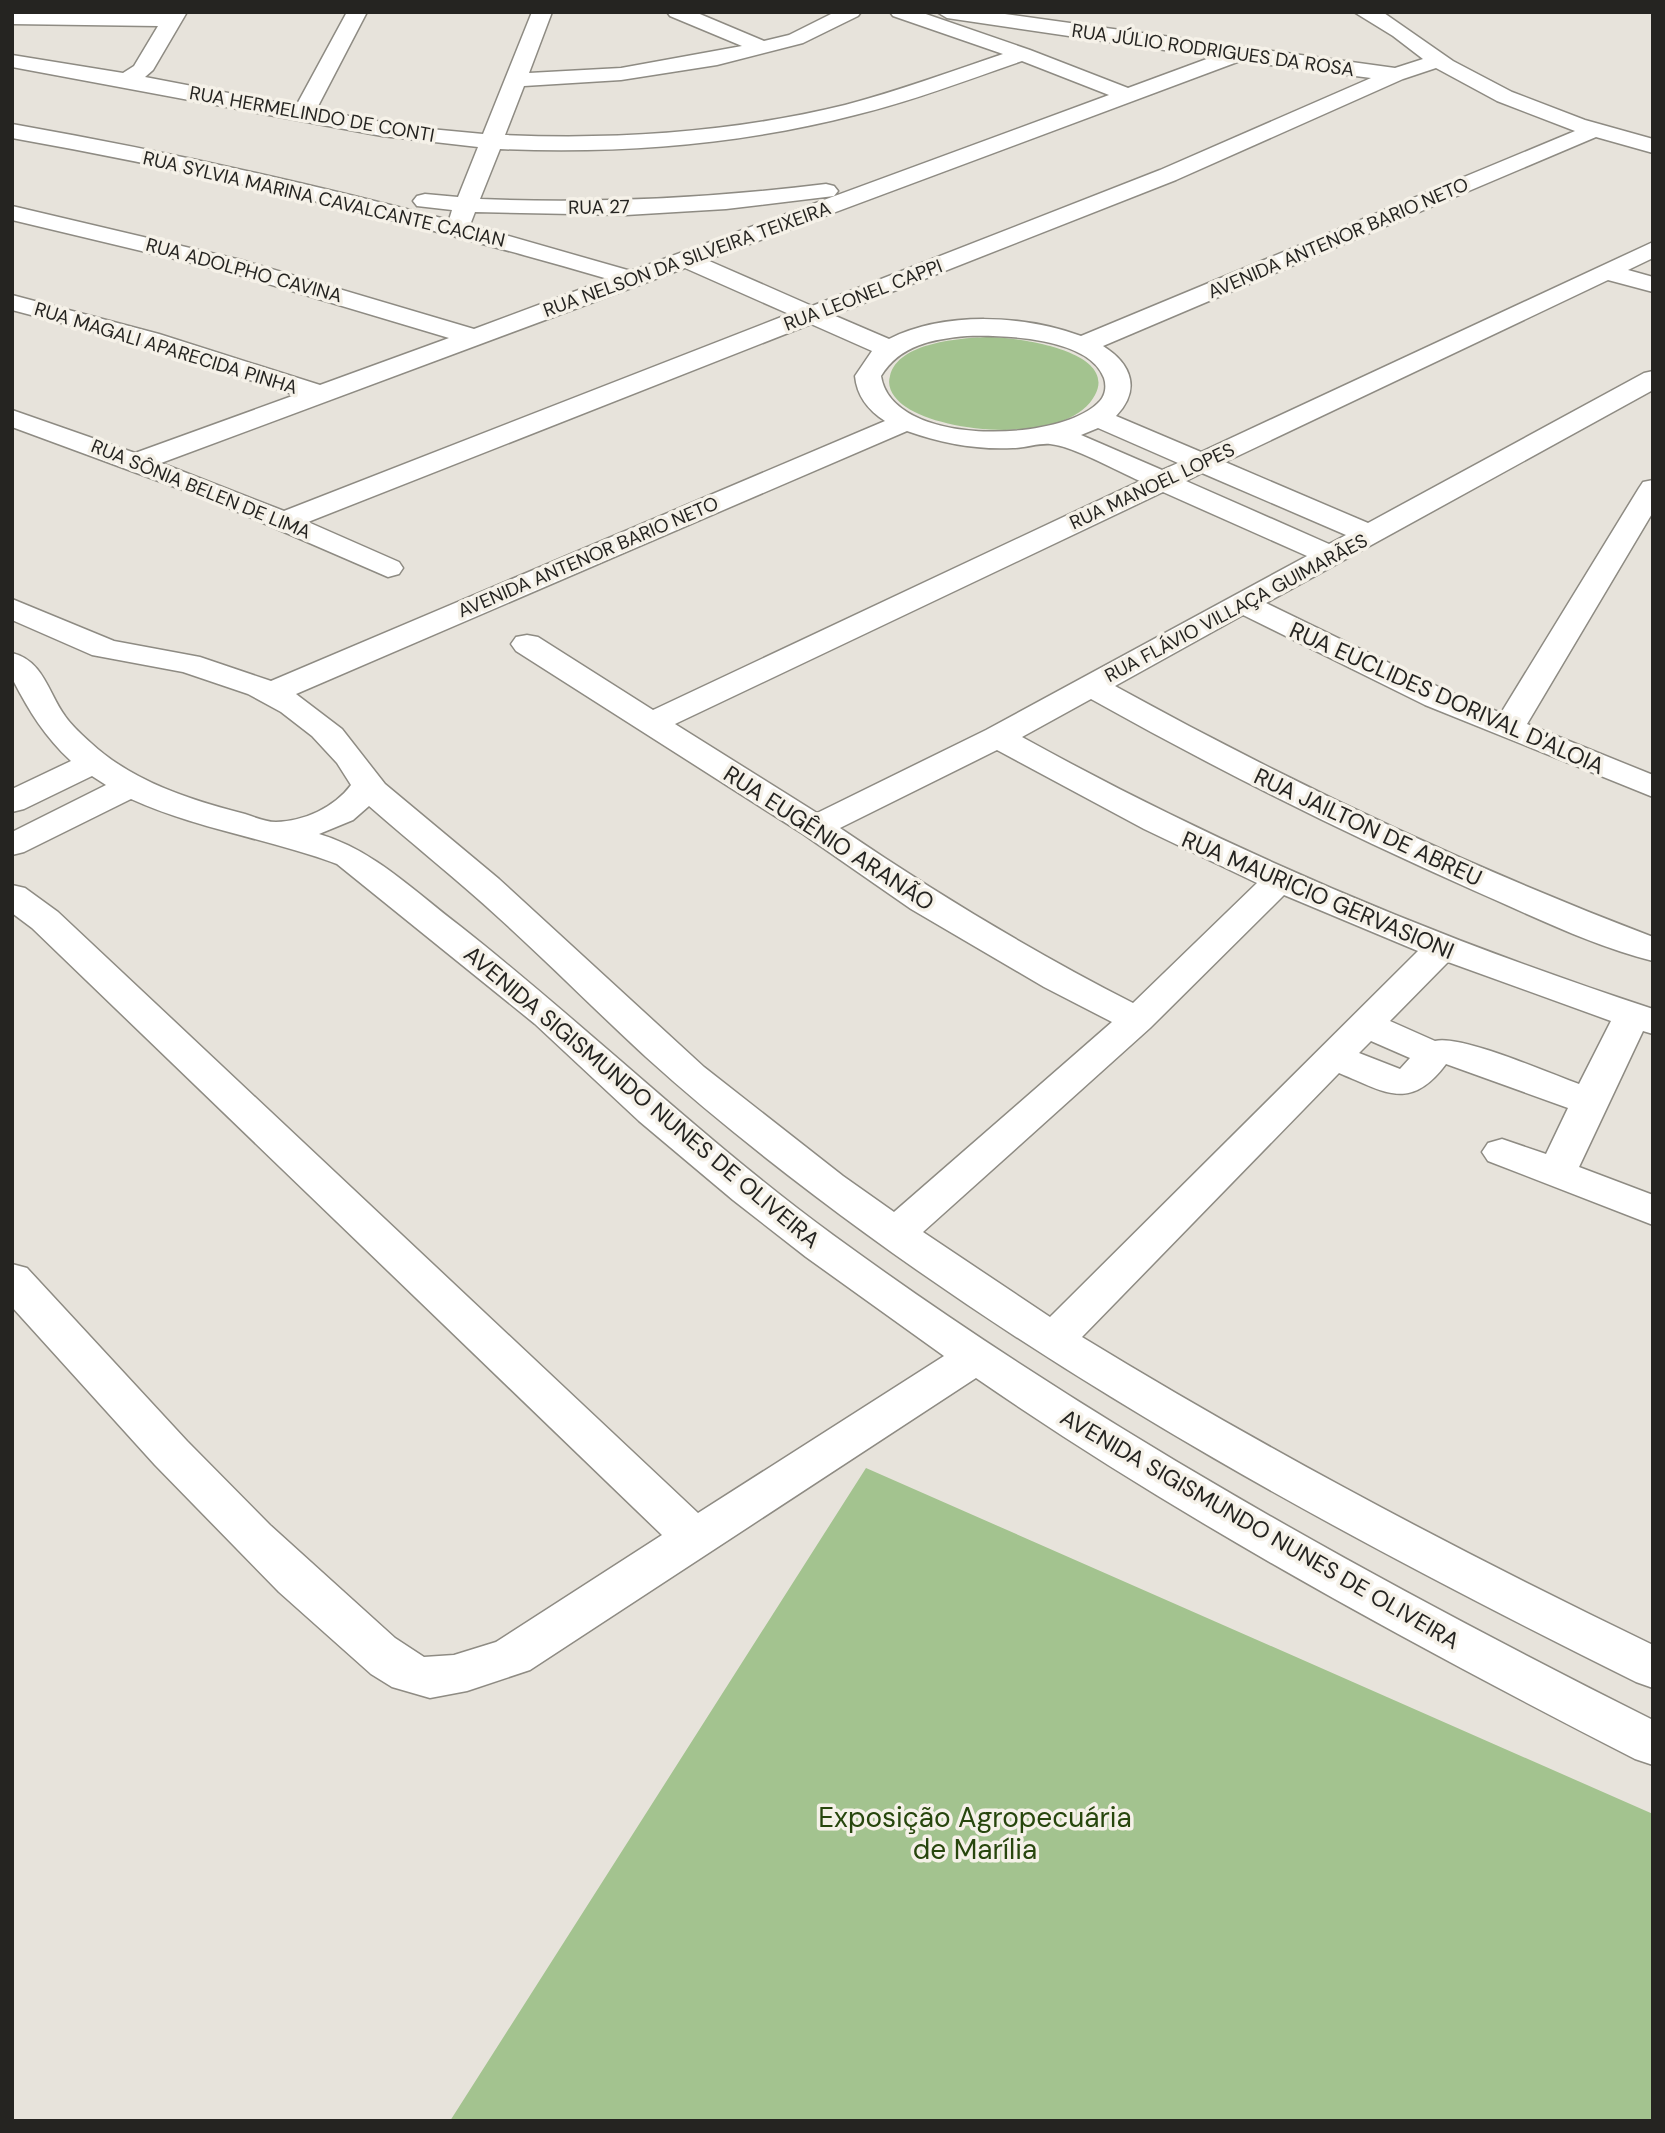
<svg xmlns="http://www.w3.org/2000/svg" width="1665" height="2133" font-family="'DM Sans',sans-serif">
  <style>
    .green { fill: #a3c38f }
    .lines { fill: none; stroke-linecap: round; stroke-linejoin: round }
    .minor-casing { stroke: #8e8b83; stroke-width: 3 }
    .minor { fill: #fff; fill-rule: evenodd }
    .labels { text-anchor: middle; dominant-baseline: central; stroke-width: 7; stroke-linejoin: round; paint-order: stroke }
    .far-street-label { font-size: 19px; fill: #252421; stroke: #f5f1e8 }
    .street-label { font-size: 23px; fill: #252421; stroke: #f5f1e8 }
    .near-park-label { font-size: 28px; fill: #27460d; stroke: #f5f1e8 }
  </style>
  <rect width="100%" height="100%" fill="#e7e3db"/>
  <path class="green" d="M989,337C1013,337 1119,350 1095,395C1069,445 945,434 906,407C896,400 886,389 890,376C898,342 961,338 989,337Z
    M866,1468L1653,1814V2121H450Z"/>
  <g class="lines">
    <g class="minor-casing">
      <path id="minor" d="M12,12H187L153,70L145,77L296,106L347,12H367L316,110L409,127L483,134L532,12H552L529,73L621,68L742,46L670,16L667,12H695L764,41L789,35L835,12H861L858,16L803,43L717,65L621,80L524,86L505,135C619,140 734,132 845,105C898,91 950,72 1003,54L893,16L890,12H920L1030,50L1128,88L1212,57L947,18L937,12H990L1395,68L1423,59L1393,36L1354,12L1384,13L1453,61L1512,92L1585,120L1653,139V153L1596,137L1103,346C1132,364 1141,390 1116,416L1201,452L1653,242V258L1628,270L1653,277V292L1608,280L1225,462L1368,523L1644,373L1653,371V390L1266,603L1447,691L1501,713L1639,488L1643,482L1653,480V512L1527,724L1653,775V797L1425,705L1243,615L1115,686C1289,782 1467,866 1653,937V961C1595,947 1530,915 1475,891C1344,833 1216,769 1091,699L1022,737C1224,849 1434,937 1653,1009V1034L1643,1031L1579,1167L1653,1195V1225L1488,1161L1482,1152L1488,1143L1502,1139L1546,1154L1568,1108L1446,1064C1410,1112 1385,1092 1339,1073L1082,1337C1267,1450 1458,1551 1653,1645V1688L1636,1682C1350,1540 1068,1388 814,1195C756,1151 699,1105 646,1057C596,1011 549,963 499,918C457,879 412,844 369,806L353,820L319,834C374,850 415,892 460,926C587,1026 702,1139 833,1235C1090,1423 1368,1577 1653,1720V1765L1635,1759C1409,1643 1185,1522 976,1378L530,1670L467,1691L430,1698L392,1687L371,1674L279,1592L155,1465L12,1307V1264L27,1268L187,1441L270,1525L395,1638L424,1657L454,1655L496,1642L662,1535L32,928L12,913V885L25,888L58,912L698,1513L944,1356L806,1257L733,1200L639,1121L535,1024L337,864C270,839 197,829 131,799L24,852L12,855V832L106,785L92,776L24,809L12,812V789L71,761C45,737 29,711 13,680C10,673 12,660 12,653C44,661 48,693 65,716C72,726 82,735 91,743C133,782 191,800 245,814C254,817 266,822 276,822C304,821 334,808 351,785L337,763L312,736L281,712L248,694L183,672L92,655L12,620V599L114,641L200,657L271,681L885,421C868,410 857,396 855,376L872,351L811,324L308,522L399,562L403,568L399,574L388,577L210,500L12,427V410L135,453L295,395L141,344L12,310V295L159,334L320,385L449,338L225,271L12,220V206L241,260L474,329L608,279C412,222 214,174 12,138V124C159,150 304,182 449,220L452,210L417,206L413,201L417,196L425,194L458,197L478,147L382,136L12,67V55L123,73L134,66L158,26L12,24ZM1022,61L1109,95L631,271L470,225L475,212L626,215L726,209L834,196L838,191L834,186L826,184C711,198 596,204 480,199L500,149C619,154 739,145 855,115C912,101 967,80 1022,61ZM1240,61L1371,78L1160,170L812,306L707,260ZM1436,68L1497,101L1575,131L1081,336C1024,315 945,311 889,339L833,315L1176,180L1403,79ZM685,268L789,314L284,511L161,463ZM967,336C1003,335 1089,337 1104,378C1107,387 1105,397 1098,403C1057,443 892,447 881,376C900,345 933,339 967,336ZM1098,428L1178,463L1162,470L1081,435ZM907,431C941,443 977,450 1013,448C1025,448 1039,443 1050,444C1073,446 1117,471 1140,481L653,710L538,637L527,635L516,637L511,644L516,651L803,834L911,909L1044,987L1112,1022L894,1212L843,1176L704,1067L499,879L385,784L342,729L296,694ZM1202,473L1346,535L1329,544L1186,481ZM1163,492L1307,556L986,730L817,813L675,724ZM997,750L1144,829L1257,883L1133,1003C1031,951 934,892 840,828ZM1284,895L1418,951L1050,1317L923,1232L1150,1028ZM1448,962L1611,1021L1579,1084C1551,1074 1460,1034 1435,1041L1390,1021ZM1371,1041L1410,1058L1400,1069L1359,1053Z"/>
    </g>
    <use href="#minor" class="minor"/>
  </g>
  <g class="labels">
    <g class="far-street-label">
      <text transform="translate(1213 50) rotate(8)">RUA JÚLIO RODRIGUES DA ROSA</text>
      <text transform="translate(312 114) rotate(10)">RUA HERMELINDO DE CONTI</text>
      <text transform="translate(324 199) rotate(13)">RUA SYLVIA MARINA CAVALCANTE CACIAN</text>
      <text transform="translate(599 207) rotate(-1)">RUA 27</text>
      <text transform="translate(1338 238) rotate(-23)">AVENIDA ANTENOR BARIO NETO</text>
      <text transform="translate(687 259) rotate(-20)">RUA NELSON DA SILVEIRA TEIXEIRA</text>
      <text transform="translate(244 270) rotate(15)">RUA ADOLPHO CAVINA</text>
      <text transform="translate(863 295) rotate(-21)">RUA LEONEL CAPPI</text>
      <text transform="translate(166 348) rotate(17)">RUA MAGALI APARECIDA PINHA</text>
      <text transform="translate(1152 486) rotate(-25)">RUA MANOEL LOPES</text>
      <text transform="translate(201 489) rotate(22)">RUA SÔNIA BELEN DE LIMA</text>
      <text transform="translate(588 557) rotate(-23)">AVENIDA ANTENOR BARIO NETO</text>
      <text transform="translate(1236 608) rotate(-28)">RUA FLÁVIO VILLAÇA GUIMARÃES</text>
    </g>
    <g class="street-label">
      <text transform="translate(1447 698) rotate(24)">RUA EUCLIDES DORIVAL D'ALOIA</text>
      <text transform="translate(1368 827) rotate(25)">RUA JAILTON DE ABREU</text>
      <text transform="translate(829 838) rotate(33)">RUA EUGÊNIO ARANÃO</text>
      <text transform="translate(1318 895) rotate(23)">RUA MAURICIO GERVASIONI</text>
      <text transform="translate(642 1097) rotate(40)">AVENIDA SIGISMUNDO NUNES DE OLIVEIRA</text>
      <text transform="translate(1260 1529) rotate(30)">AVENIDA SIGISMUNDO NUNES DE OLIVEIRA</text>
    </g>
    <g class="near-park-label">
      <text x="975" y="1817">Exposição Agropecuária<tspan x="975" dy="32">de Marília</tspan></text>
    </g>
  </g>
  <rect width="1665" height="2133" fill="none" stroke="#252421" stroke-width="28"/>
</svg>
